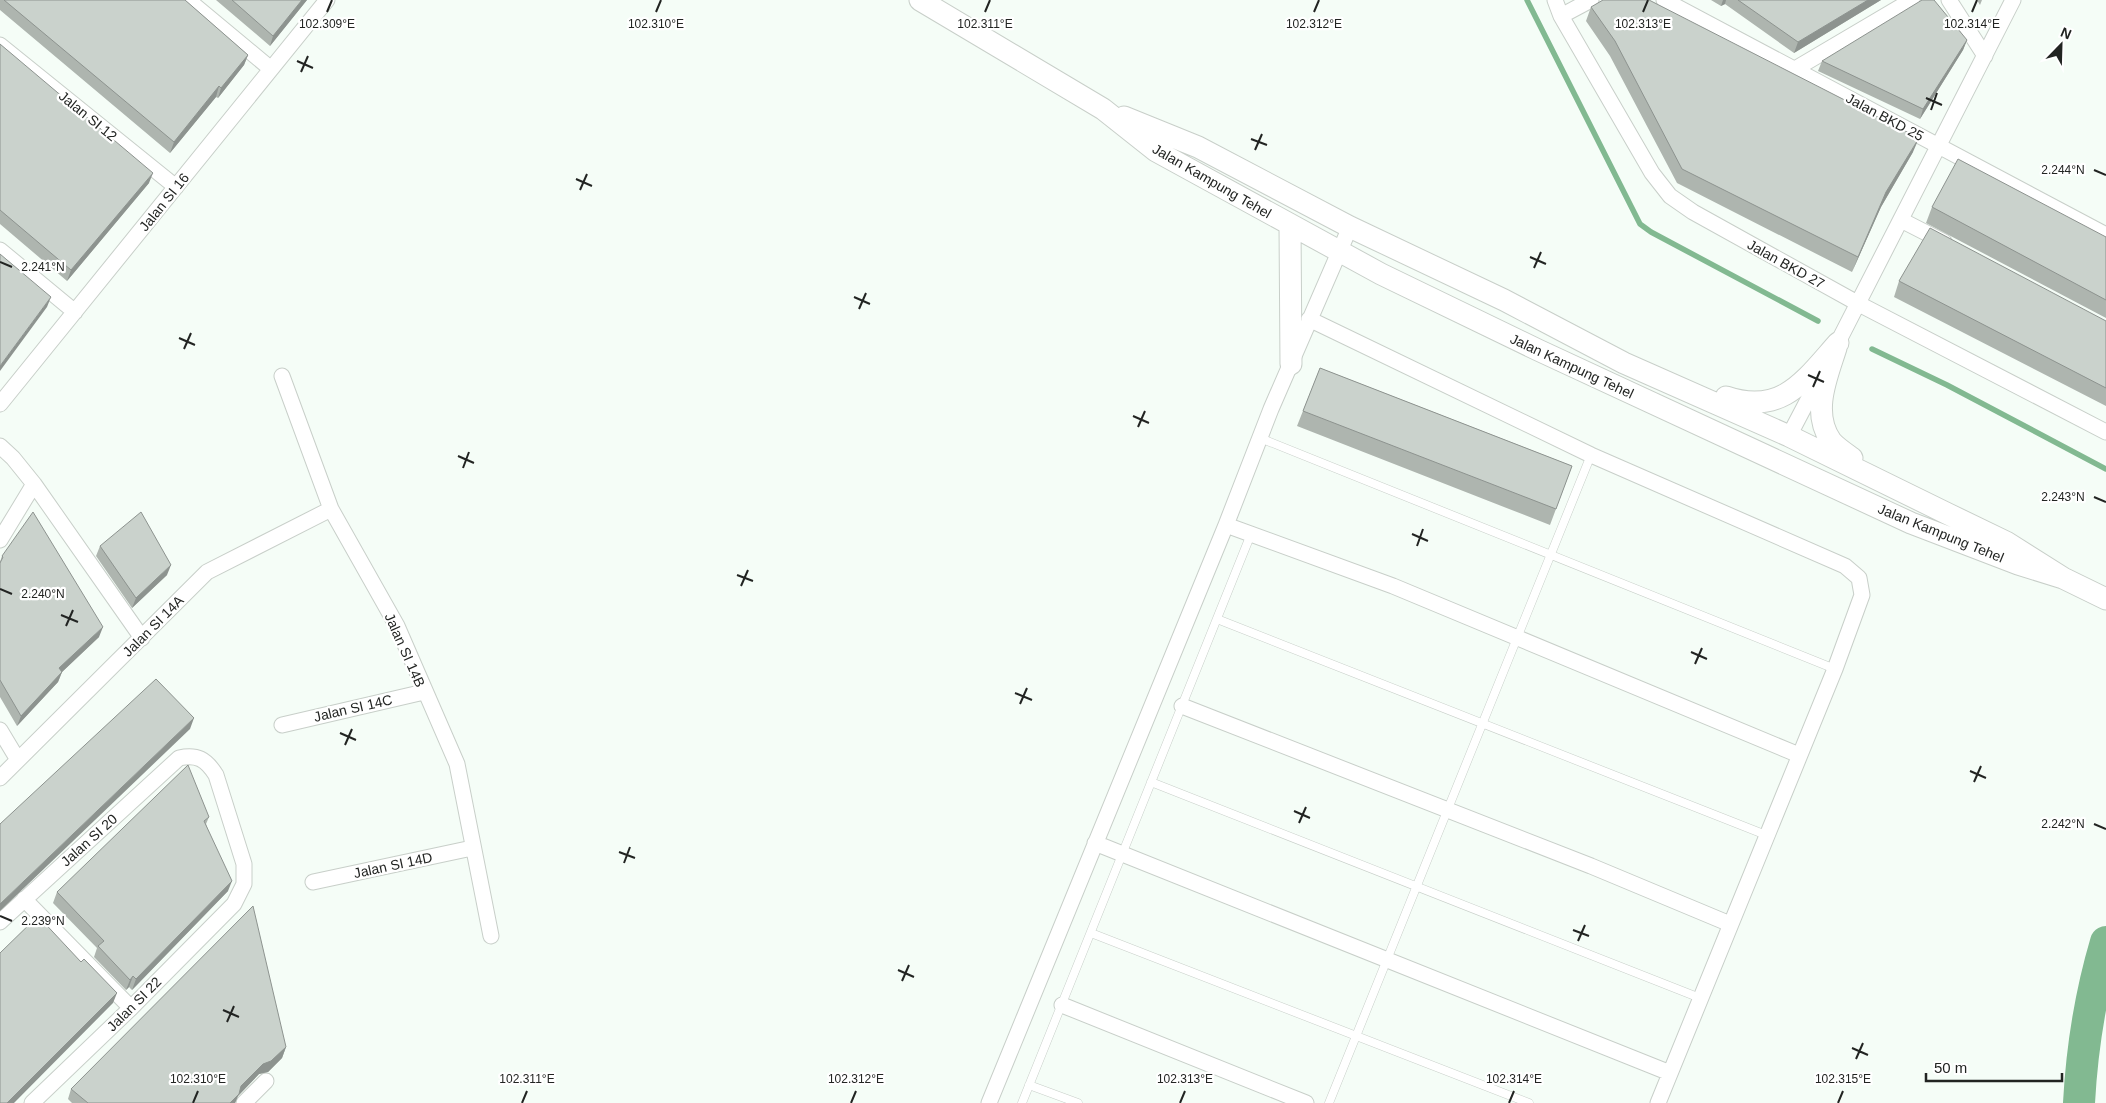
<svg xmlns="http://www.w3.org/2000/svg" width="2106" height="1103" font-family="Arial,sans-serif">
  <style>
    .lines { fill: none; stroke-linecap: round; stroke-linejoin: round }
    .stream { stroke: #82b991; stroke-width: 5.5 }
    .river { stroke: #82b991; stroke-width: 32 }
    .service-casing { stroke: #c8cfc9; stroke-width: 9 }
    .minor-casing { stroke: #c8cfc9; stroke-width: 17 }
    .secondary-casing { stroke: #c8cfc9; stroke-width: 23 }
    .service { stroke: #fff; stroke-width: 8 }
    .minor { stroke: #fff; stroke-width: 15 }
    .secondary { stroke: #fff; stroke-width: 21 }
    .wall { fill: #aeb5af }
    .shaded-wall { fill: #8d938f }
    .building { fill: #cad2cc; stroke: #8d938f }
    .ticks { fill: none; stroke: #222422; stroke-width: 2 }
    .labels { text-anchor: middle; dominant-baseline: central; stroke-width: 4.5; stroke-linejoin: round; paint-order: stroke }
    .street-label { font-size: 14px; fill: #222422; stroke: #fff }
    .ticks-label { font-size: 12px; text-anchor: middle; fill: #222422; stroke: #fff; stroke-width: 4.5; stroke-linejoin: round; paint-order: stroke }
  </style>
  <rect width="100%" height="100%" fill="#f5fdf7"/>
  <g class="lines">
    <path class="stream" d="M1527,0L1640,224L1651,232L1818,321
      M1872,349L1947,385L2106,469"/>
    <path class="river" d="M2079,1103C2082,1047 2090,996 2106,942"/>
    <g class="service-casing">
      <path id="service" d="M1260,438L1835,669
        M1217,619L1766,835
        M1151,782L1700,998
        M1091,933L1529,1103
        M1029,1085L1078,1103
        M1022,1103L1251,534
        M1329,1103L1591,455"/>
    </g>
    <g class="minor-casing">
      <path id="minor" d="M188,0L271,69
        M1555,0L1561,16L1652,173L1670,196L1693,212L1859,304L2106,432
        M1664,0L2106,235
        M1949,0L1985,56
        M1561,16L1591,0
        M0,45L176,187
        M1795,69L1912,0
        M1901,220L1944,242
        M0,250L75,312
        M1309,319L1591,455L1845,566L1859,578L1862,595L1835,669L1658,1103
        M1833,352L2013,0
        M282,376L331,509L397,626L457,764L491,936
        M0,404L327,0
        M1789,436L1821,375
        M0,446L13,458L34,484L142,638
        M1226,525L1393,586L1799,755
        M0,540L34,484
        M1182,706L1591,866L1730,924
        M282,725L424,692
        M0,730L18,760
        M0,778L207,572L331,509
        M1095,843L1670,1073
        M313,882L472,848
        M24,899L131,1008
        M0,922L179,758C197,754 206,759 216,775L244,864V884L234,904L131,1008L32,1103
        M1062,1005L1306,1103
        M244,1103L266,1081
        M989,1103L1226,525L1271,409L1350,227"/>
    </g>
    <g class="secondary-casing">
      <path id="secondary" d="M920,0L1103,109L1156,151L1381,274L1538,350L1911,523L2018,564L2063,578
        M1124,117L1198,147L1350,227L1504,300L1624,363L1789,436L1946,513L2006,542L2063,578L2106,599
        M1290,225L1291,364
        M1836,348C1827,377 1811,412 1831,441C1836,447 1845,453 1852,458
        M1726,397C1782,416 1805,380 1838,343"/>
    </g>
    <use href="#service" class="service"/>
    <use href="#minor" class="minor"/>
    <use href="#secondary" class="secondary"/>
  </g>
  <path class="wall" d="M0,0H185L248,55L244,65L218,98L216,97L170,153L0,10Z
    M216,0H307L270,46Z
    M1711,0H1881L1794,53L1725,4L1721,6Z
    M1977,0H1982L1980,5Z
    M1591,7L1913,152L1881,207L1852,272L1677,183L1610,56L1586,21Z
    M1967,40L1963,50L1920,119L1818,71L1822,61Z
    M0,44L149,183L67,281L0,224Z
    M1932,207L2106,237V318L1926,223Z
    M1899,281L2106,321V406L1894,297Z
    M1320,368L1572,466L1550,525L1297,426Z
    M100,546L167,575L132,608L96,556Z
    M2,556L99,637L62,672L58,682L17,726L0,697V562Z
    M209,817L206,824L228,891L132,990L129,987L126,990L94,957L97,948L53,903L57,892Z
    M286,1047L282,1058L268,1072L259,1074L238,1096L235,1103H72L68,1099L71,1089Z"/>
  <path class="shaded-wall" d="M302,0H307L270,46L273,36Z
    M1723,0H1726L1725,4L1721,6Z
    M1868,0H1881L1794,53L1798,42Z
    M1967,40L1963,50L1920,119L1923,109Z
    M248,55L244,65L218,98L221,88Z
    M219,86L216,97L170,153L174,142Z
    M1919,138L1913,152L1881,207L1852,272L1858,257L1886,192Z
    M153,173L149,183L67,281L71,270Z
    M51,297L47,307L0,371V366Z
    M171,565L167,575L132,608L136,598Z
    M103,627L99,637L62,672L58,682L17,726L21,716L59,668Z
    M194,718L190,729L0,911V904Z
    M232,881L228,891L132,990L136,979Z
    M133,976L129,987L126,990L130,980Z
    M117,993L113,1003L14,1103H7Z
    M286,1047L282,1058L268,1072L259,1074L238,1096L235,1103H230L241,1086L263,1064Z"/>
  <path class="building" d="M4,0H185L248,55L221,88L219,86L174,142Z
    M232,0H302L273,36Z
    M1603,0H1649L1919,138L1886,192L1858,257L1682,169L1615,41L1591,7Z
    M1738,0H1868L1798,42Z
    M1922,0H1934L1967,40L1923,109L1822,61Z
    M0,44L153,173L71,270L0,210Z
    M1958,159L2106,237V300L1932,207Z
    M1930,228L2106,321V388L1899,281Z
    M0,254L51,297L0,366Z
    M1320,368L1572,466L1556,509L1303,411Z
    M33,512L103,627L59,668L62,672L21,716L0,680V563L3,557L2,556Z
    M141,512L171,565L136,598L100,546Z
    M156,679L194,718L0,904V824Z
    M188,765L209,817L204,821L232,881L136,979L133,976L130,980L98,946L104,941L57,892Z
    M253,906L286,1047L271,1061L263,1064L241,1086L239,1094L230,1103H88L71,1089Z
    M38,916L81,962L84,959L117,993L7,1103H0V953Z"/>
  <path class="ticks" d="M327,12L332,0M656,12L661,0M985,12L990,0M1314,12L1319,0M1643,12L1648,0M1972,12L1977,0M297,61L313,68M301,72L308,56M1926,98L1942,105M1931,110L1937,93M1251,139L1267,145M1255,150L1262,134M2094,170L2106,175M576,179L592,186M580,190L587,174M1530,257L1546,264M0,262L12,267M1534,268L1541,252M854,297L870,304M859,309L866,293M179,338L195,345M184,349L191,333M1808,375L1824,382M1813,387L1820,371M1133,416L1149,423M1138,427L1145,411M458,456L474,463M463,468L469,452M2094,497L2106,502M1412,534L1428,541M1417,546L1423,529M737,575L753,581M741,586L748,570M0,589L12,594M61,615L78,622M66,626L73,610M1691,652L1707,659M1695,664L1702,648M1015,693L1032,700M1020,704L1027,688M340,733L356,740M345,745L352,729M1970,771L1986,778M1974,782L1981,766M1294,811L1310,818M1299,823L1306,807M2094,824L2106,829M619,852L635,858M624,863L630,847M0,916L12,921M1573,930L1589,936M1578,941L1585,925M898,970L914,977M902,981L909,965M223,1010L239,1017M227,1022L234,1006M1852,1048L1868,1055M1856,1059L1863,1043M193,1103L198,1091M522,1103L527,1091M851,1103L856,1091M1180,1103L1185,1091M1509,1103L1514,1091M1838,1103L1843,1091"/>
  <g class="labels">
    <g class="street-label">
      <text transform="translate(88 116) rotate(39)">Jalan SI 12</text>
      <text transform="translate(1885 117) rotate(28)">Jalan BKD 25</text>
      <text transform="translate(1212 181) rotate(30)">Jalan Kampung Tehel</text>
      <text transform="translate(164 202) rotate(-51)">Jalan SI 16</text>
      <text transform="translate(1786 264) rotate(29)">Jalan BKD 27</text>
      <text transform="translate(1572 366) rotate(25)">Jalan Kampung Tehel</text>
      <text transform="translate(1941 533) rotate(22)">Jalan Kampung Tehel</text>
      <text transform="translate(153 626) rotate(-45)">Jalan SI 14A</text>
      <text transform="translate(405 650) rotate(66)">Jalan SI 14B</text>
      <text transform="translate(353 708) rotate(-13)">Jalan SI 14C</text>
      <text transform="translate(89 840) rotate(-42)">Jalan SI 20</text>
      <text transform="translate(393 865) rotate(-12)">Jalan SI 14D</text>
      <text transform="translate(134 1004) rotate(-45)">Jalan SI 22</text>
    </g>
  </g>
  <g class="ticks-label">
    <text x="327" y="28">102.309°E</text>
    <text x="656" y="28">102.310°E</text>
    <text x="985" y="28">102.311°E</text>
    <text x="1314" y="28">102.312°E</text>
    <text x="1643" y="28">102.313°E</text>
    <text x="1972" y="28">102.314°E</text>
    <text x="2063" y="174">2.244°N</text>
    <text x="43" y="271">2.241°N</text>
    <text x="2063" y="501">2.243°N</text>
    <text x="43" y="598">2.240°N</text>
    <text x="2063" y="828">2.242°N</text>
    <text x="43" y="925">2.239°N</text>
    <text x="198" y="1083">102.310°E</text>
    <text x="527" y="1083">102.311°E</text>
    <text x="856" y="1083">102.312°E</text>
    <text x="1185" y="1083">102.313°E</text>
    <text x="1514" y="1083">102.314°E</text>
    <text x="1843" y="1083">102.315°E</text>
  </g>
  <g transform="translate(2061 45) rotate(23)" stroke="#ffffff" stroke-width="4" paint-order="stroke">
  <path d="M0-4L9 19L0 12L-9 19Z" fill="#222422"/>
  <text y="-8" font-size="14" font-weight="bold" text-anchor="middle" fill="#222422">N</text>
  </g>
  <path d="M1926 1073v8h136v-8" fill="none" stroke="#222422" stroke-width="2.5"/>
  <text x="1934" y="1073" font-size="15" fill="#222422" stroke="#ffffff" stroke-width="4" paint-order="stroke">50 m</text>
</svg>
